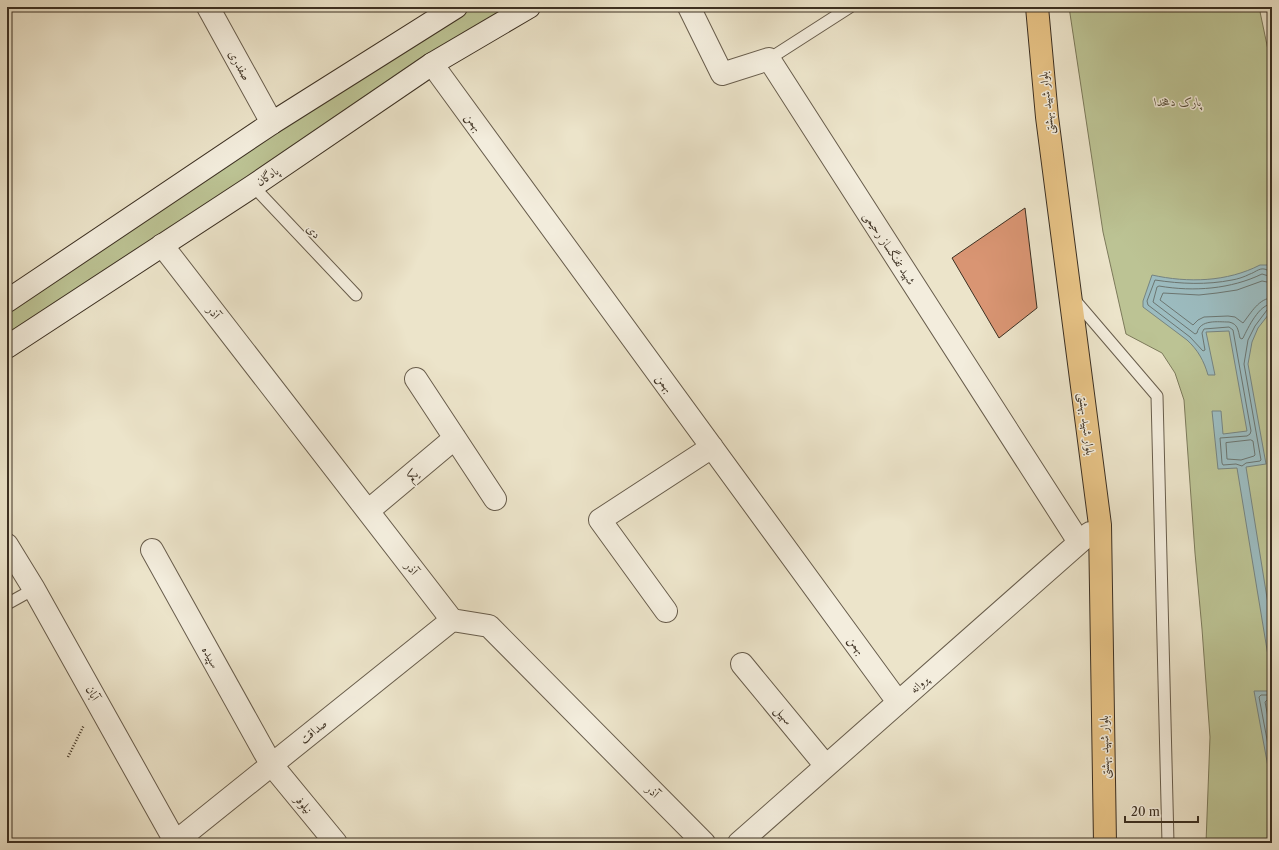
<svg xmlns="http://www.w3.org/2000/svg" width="1279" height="850" font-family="'Libre Caslon Text',Amiri,serif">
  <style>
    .green { fill: #bcc394; stroke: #7c7a5b }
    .water { fill: #9cbcc0; stroke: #768481 }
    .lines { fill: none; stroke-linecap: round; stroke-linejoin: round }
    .shore { stroke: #6c7671; stroke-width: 1 }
    .building { fill: #d99573; stroke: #3c3022 }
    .service-casing { stroke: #685d4c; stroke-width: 13 }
    .minor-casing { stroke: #685d4c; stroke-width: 24 }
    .secondary-casing { stroke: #3c3022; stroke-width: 24 }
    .primary-casing { stroke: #3c3022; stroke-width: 24 }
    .path { stroke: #3c3022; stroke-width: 2.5; stroke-dasharray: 1 2; stroke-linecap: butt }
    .service { stroke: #f3eddd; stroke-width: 11 }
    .minor { stroke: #f3eddd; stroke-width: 22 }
    .secondary { stroke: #f3eddd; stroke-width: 22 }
    .primary { stroke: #e6c285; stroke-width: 22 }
    .labels { text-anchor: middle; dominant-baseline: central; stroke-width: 3; stroke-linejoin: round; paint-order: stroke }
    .street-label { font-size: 12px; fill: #3c3022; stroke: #f3eddd }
    .park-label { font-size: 12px; font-style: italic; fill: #564d39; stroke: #f3eddd }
  </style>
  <rect width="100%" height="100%" fill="#ece4ca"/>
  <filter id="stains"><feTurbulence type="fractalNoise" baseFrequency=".005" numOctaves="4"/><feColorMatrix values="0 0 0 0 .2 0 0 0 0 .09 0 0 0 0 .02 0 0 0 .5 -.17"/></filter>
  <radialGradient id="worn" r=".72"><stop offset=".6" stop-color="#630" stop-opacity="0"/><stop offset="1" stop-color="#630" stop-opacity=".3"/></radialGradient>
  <path class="green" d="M456,7H529L7,347V301Z
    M1069,7H1259L1272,69V843H1206L1210,737L1202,629L1195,553L1184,400L1175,373L1162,353L1126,334L1103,232Z"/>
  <path class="water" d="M1260,265H1268L1272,270V310L1258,328L1252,342L1248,364L1266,464L1246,467L1272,629V680L1237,468L1218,469L1212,411H1221L1223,434L1247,431L1229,331L1206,332L1215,375H1208C1204,361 1198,350 1187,340L1143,307V301L1152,275C1188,283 1227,282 1260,265Z
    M1254,691H1272V783H1271Z"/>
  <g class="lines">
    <path class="shore" d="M1272,272C1268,272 1267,269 1264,269C1259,268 1254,273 1250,274C1244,277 1238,279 1232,280C1207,285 1181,284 1155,280L1147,301L1148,305L1190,337L1203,351L1205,350L1202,333L1204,329L1229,327L1233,330L1251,431L1250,434L1247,436L1220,438L1222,463L1223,465L1236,464L1242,466L1246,463L1260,461L1261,460L1244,364L1248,340L1255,326L1267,310L1272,309
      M1272,277L1262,274C1231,289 1194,292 1159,286L1157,287L1153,302L1195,334L1197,333C1200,319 1218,322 1229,322C1238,324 1238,330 1240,338L1242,339L1243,338C1248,328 1259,304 1272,304
      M1272,283L1262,281L1237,290L1217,293L1199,295L1163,293L1160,300L1193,325L1198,320L1204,317L1228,316L1235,317L1243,323C1251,313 1259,298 1272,298
      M1251,440L1253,441L1255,455L1254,456L1241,460L1227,459L1226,443Z
      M1272,695H1261L1259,697L1272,766
      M1272,700H1267L1265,702L1272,738"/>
  </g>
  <path class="building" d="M1025,208L1037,308L999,338L952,258Z"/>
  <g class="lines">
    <g class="service-casing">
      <path id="service" d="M769,59L850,7
        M253,186L356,295
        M1074,299L1157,396L1168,843
        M7,604L34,589"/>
    </g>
    <g class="minor-casing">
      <path id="minor" d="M208,7L272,123
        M689,7L722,74L769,59L1079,542
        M432,64L898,702
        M162,245L452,620L489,626L704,843
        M416,379L495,499
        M368,511L455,438
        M7,545L34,589L176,843
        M152,550L271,764L336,843
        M666,611L600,520L712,447
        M742,664L826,766
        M174,843L452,620
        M739,843L1090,533"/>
    </g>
    <g class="secondary-casing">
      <path id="secondary" d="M7,301L272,123L456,7
        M7,347L253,186L432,64L529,7"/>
    </g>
    <g class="primary-casing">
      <path id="primary" d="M1037,7L1047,117L1100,525L1105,843"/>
    </g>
    <path class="path" d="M68,757L84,725"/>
    <use href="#service" class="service"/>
    <use href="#minor" class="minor"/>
    <use href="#secondary" class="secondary"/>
    <use href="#primary" class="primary"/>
  </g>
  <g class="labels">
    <g class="street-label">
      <text transform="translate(240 65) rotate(61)">صفدری</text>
      <text transform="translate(1046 103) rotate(-96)">بلوار شهید بهشتی</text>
      <text transform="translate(474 122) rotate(54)">بهمن</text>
      <text transform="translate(267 176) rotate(-34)">پادگان</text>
      <text transform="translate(314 231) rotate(46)">دی</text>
      <text transform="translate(890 248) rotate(57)">شهید تفنگساز رحیمی</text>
      <text transform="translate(214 312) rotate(52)">آذر</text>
      <text transform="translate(665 383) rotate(54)">بهمن</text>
      <text transform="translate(1087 424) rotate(83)">بلوار شهید بهشتی</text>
      <text transform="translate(412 475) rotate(-40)">یکم</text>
      <text transform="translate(412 568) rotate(52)">آذر</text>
      <text transform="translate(857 645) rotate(54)">بهمن</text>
      <text transform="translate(211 657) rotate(61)">سپیده</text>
      <text transform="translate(919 684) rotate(-42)">پروانه</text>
      <text transform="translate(93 693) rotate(61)">آبان</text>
      <text transform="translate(784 715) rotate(50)">سهیل</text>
      <text transform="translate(313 731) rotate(-39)">صداقت</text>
      <text transform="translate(1104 747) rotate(-91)">بلوار شهید بهشتی</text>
      <text transform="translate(653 791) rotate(45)">آذر</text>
      <text transform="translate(304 804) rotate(50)">نیلوفر</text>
    </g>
    <g class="park-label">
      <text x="1178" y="101">پارک دهخدا</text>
    </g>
  </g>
  <rect width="1279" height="850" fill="none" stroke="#ece4ca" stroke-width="24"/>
  <rect x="8" y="8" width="1263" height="834" fill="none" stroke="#3c3022" stroke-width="2"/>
  <rect x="12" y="12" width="1255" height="826" fill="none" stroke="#3c3022"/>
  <path d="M1125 816v6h73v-6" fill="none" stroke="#3c3022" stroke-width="2"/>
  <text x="1131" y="816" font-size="12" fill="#3c3022" stroke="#f3eddd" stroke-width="3" paint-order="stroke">20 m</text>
  <rect width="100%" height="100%" filter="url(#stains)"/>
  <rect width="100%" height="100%" fill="url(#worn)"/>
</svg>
